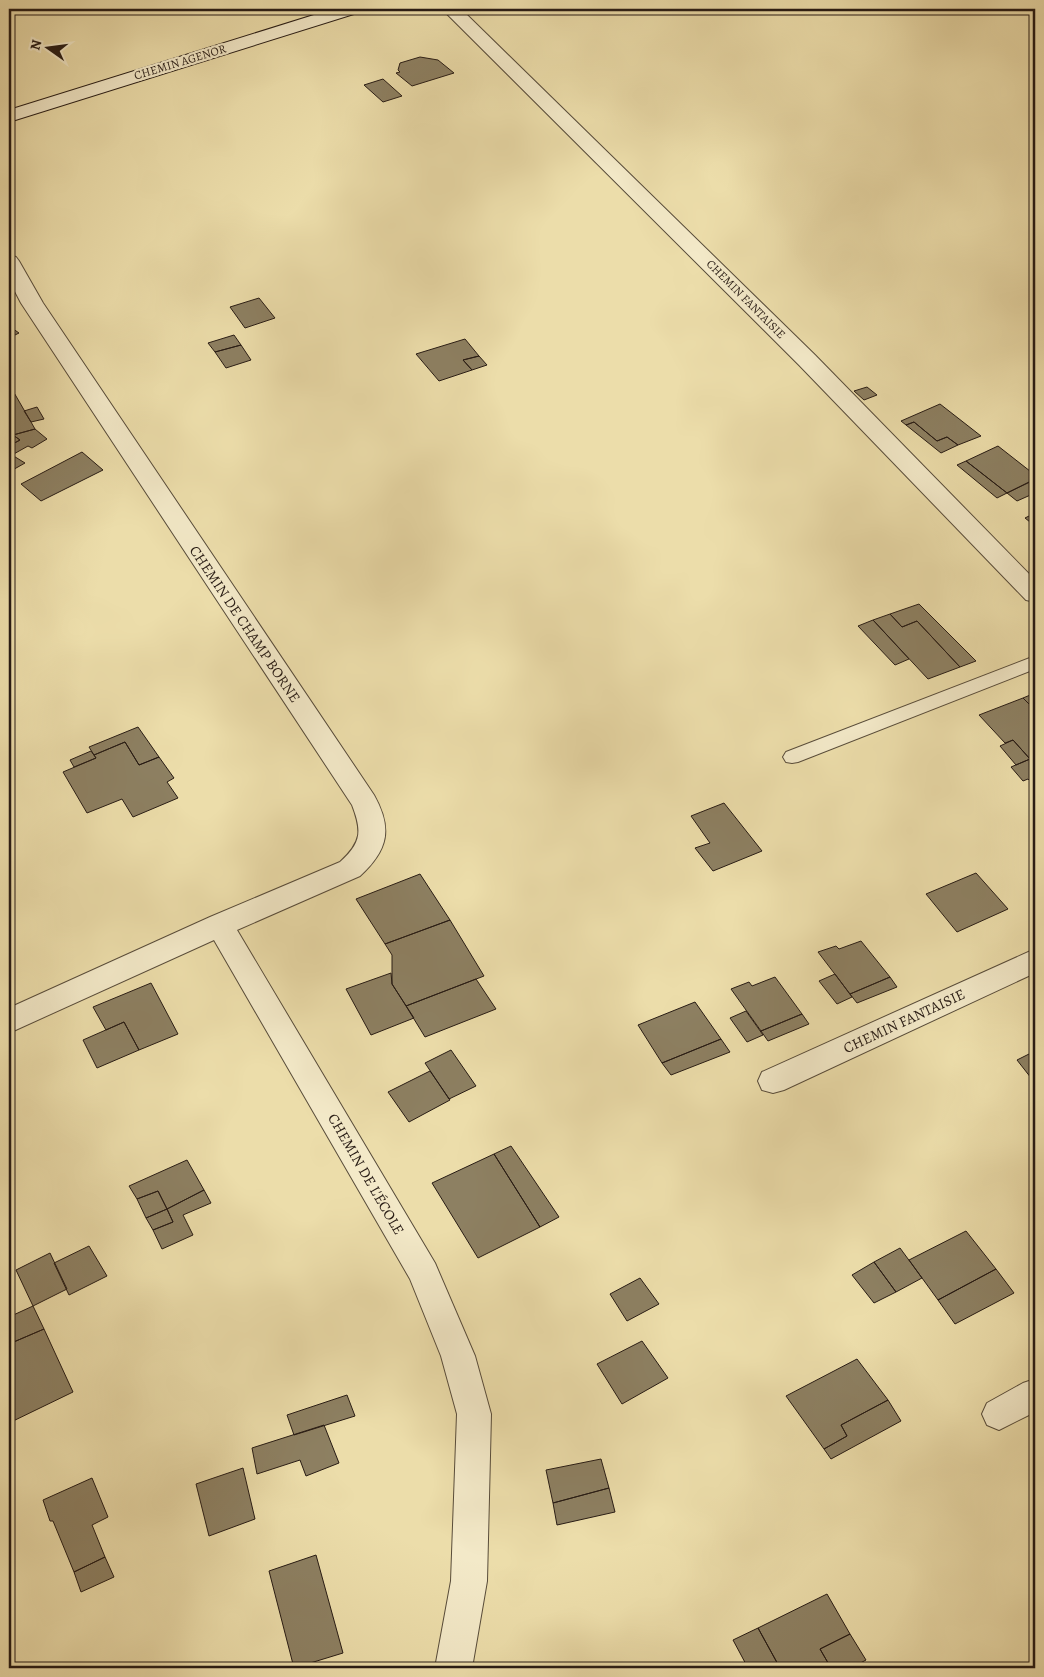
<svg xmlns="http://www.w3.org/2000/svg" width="1044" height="1677" font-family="Alegreya,serif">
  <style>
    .building { fill: #8d8062; stroke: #271b14 }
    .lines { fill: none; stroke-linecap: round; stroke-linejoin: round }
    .service-casing { stroke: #584c3a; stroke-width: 2 }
    .minor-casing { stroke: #584c3a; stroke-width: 2 }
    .secondary-casing { stroke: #271b14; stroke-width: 2 }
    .service { fill: #f3e9c8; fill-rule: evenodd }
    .minor { fill: #f3e9c8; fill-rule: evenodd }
    .secondary { fill: #f3e9c8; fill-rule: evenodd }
    .labels { text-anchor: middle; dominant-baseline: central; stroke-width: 4.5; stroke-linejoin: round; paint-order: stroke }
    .far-street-label { font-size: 12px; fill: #271b14; stroke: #f3e9c8 }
    .street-label { font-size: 15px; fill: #271b14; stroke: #f3e9c8 }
  </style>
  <rect width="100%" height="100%" fill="#ecddaa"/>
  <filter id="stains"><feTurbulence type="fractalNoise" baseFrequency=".004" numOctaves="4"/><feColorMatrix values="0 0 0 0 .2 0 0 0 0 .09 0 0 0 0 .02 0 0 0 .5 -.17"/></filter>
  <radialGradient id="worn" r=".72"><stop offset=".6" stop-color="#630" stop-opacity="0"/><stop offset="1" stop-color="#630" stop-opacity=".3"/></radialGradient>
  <path class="building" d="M420,57L438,60L454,73L412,86L396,73L400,72L398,70L400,63Z
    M383,79L402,96L383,102L364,85Z
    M259,298L275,318L245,328L230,307Z
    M9,326L19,333L9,338Z
    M234,335L241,345L215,352L208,343Z
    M465,339L479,356L463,360L472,370L439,381L416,354Z
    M241,345L251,360L226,368L215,352Z
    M479,356L487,365L472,370L463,360Z
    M9,384L31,422L35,429L13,435L9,427Z
    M867,387L877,395L864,400L854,391Z
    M940,404L981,436L958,445L947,437L937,441L914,422L906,425L901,421Z
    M37,407L44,419L31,422L24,411Z
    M914,422L937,441L947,437L958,445L941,453L906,425Z
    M35,429L47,439L32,448L28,446L12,455L25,463L9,472V446L20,440L13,435Z
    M13,435L20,440L9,446V436Z
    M998,446L1035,475V479L1007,493L966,461Z
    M82,452L103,470L41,501L21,484Z
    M966,461L1007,493L997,498L957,465Z
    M1032,481L1035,483V493L1017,501L1007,493Z
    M1035,513V526L1025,518Z
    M919,604L976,661L960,667L917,621L902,627L890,614Z
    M890,614L902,627L917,621L960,667L928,679L873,620Z
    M873,620L909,659L895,665L858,626Z
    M1035,693V710L1023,698Z
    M1023,698L1035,710V786L1028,779L1023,781L1011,767L1030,759L1013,740L1005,743L979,715Z
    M138,727L159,757L139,765L125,742L94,755L89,747Z
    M1013,740L1030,759L1016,765L1000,746Z
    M125,742L139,765L159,757L174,778L167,782L178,798L133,817L122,799L87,813L63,772L96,758L94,755Z
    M91,751L96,758L74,767L70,760Z
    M724,803L762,851L713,871L695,848L710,843L691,816Z
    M976,873L1008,909L957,932L926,894Z
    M420,874L450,920L385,944L356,899Z
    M450,920L484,976L406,1006L392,984V955L385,944Z
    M861,941L890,977L850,994L818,952L836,946L839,949Z
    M391,973L392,984L414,1018L371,1035L346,989Z
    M835,974L852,997L837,1004L819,981Z
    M775,977L802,1014L761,1031L731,989L749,982L752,986Z
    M890,977L897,987L857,1003L850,994Z
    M476,979L496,1009L425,1037L406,1006Z
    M151,983L178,1034L139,1050L124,1022L106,1030L93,1007Z
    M695,1002L721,1039L662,1063L638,1025Z
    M746,1011L763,1035L747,1042L730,1018Z
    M802,1014L809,1024L768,1041L761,1031Z
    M124,1022L139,1050L97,1068L83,1040Z
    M721,1039L730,1052L671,1075L662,1063Z
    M451,1050L476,1086L449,1099L425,1063Z
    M1035,1051V1083L1017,1060Z
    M430,1071L450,1100L409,1122L388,1092Z
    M511,1146L559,1217L540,1227L494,1154Z
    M494,1154L540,1227L478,1258L432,1183Z
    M187,1160L204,1190L167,1209L158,1191L137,1199L129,1186Z
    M204,1190L211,1203L183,1215L193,1235L162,1249L153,1230L173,1222L167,1209Z
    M158,1191L167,1209L146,1218L137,1199Z
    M167,1209L173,1222L153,1230L146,1218Z
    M966,1231L996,1269L938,1300L909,1260Z
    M89,1246L107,1276L69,1295L54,1263Z
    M900,1248L922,1278L896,1292L874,1262Z
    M50,1253L67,1289L33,1306L16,1270Z
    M874,1262L896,1292L874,1303L852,1275Z
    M996,1269L1014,1293L955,1324L938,1300Z
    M640,1278L659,1304L627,1321L610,1294Z
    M33,1306L44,1329L9,1344V1317Z
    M44,1329L73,1392L9,1423V1397L12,1395L9,1386V1344Z
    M642,1341L668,1378L622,1404L597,1364Z
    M857,1359L888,1400L841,1425L847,1436L824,1449L786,1396Z
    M347,1395L355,1416L294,1435L287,1415Z
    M888,1400L901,1421L831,1459L824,1449L847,1436L841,1425Z
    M324,1425L339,1463L306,1476L300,1460L257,1474L252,1448Z
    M601,1459L609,1488L553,1503L546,1470Z
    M243,1468L255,1519L209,1536L196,1484Z
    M92,1478L108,1517L92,1525L105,1557L74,1572L53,1521H50L43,1500Z
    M609,1488L615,1512L557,1525L553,1503Z
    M316,1555L343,1653L294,1668L269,1571Z
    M105,1557L114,1577L81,1592L74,1572Z
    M827,1594L850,1634L820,1649L831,1668H780L758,1628Z
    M758,1628L780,1668H748L733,1640Z
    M850,1634L866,1660L851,1668H831L820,1649Z"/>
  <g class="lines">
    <g class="service-casing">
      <path id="service" d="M1035,656V669L798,762L792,763L786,762L783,757L786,752Z"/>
    </g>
    <g class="minor-casing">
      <path id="minor" d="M442,9H461L815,355L1035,580V602L1026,600L799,365Z
        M9,255L16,257L19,261L43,303L374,795C393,829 388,850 360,876L237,930L435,1263L475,1356L491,1414L487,1581L472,1668H435L451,1581L457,1414L441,1356L410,1279L214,940L9,1033V1008L210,917L340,862C362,842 362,831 352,805L21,303L9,280Z
        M1035,949V973L784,1090L773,1093L762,1090L758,1081L762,1072Z
        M1035,1379V1412L999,1430L987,1425L982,1414L987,1403L1023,1383Z"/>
    </g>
    <g class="secondary-casing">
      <path id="secondary" d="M333,9H360L357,13L9,122V110Z"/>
    </g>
    <use href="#service" class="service"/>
    <use href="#minor" class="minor"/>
    <use href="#secondary" class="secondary"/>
  </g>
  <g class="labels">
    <g class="far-street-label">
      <text transform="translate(180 62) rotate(-17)">CHEMIN AGENOR</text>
      <text transform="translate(746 299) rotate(45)">CHEMIN FANTAISIE</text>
    </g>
    <g class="street-label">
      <text transform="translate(245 624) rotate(56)">CHEMIN DE CHAMP BORNE</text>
      <text transform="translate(904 1021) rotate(-25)">CHEMIN FANTAISIE</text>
      <text transform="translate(366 1174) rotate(60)">CHEMIN DE L'ÉCOLE</text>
    </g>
  </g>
  <rect width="1044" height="1677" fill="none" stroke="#ecddaa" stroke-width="30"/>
  <rect x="10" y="10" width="1024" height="1657" fill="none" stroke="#271b14" stroke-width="2.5"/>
  <rect x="15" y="15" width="1014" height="1647" fill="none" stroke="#271b14"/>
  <g transform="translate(48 48) rotate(284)" stroke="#f3e9c8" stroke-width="4" paint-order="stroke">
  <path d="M0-4L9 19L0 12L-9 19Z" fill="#271b14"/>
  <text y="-8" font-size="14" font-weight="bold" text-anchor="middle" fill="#271b14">N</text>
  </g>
  <rect width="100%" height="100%" filter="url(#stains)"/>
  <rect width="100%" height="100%" fill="url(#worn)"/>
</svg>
